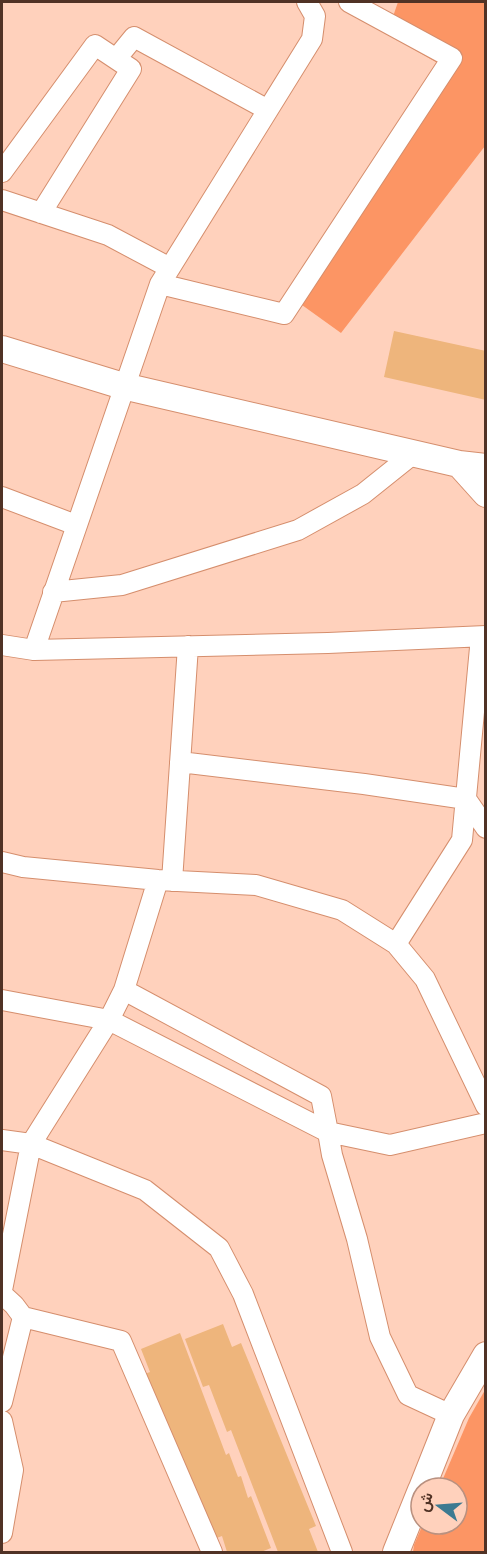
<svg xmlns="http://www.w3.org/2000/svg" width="487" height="1554" font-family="'Fira Sans',Vazirmatn,sans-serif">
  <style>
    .green { fill: #fc9564 }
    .building { fill: #eeb57c }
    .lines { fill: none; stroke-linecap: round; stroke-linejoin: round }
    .minor-casing { stroke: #d58e6d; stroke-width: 22 }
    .tertiary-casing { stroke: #d58e6d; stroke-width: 28 }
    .minor { stroke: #fff; stroke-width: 20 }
    .tertiary { stroke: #fff; stroke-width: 26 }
  </style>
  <rect width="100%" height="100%" fill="#ffd1bc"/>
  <path class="green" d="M398,2H485V146L341,333L302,305L448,69L387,34Z
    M485,1390V1552H413L414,1545L423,1524H457V1488H439L469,1418Z"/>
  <path class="building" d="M394,331L486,351V400L384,377Z
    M223,1324L232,1347L241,1343L316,1526L309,1529L318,1552H278L231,1430L227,1432L209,1385L203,1387L185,1339Z
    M180,1333L226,1455L229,1453L238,1477L241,1476L248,1498L251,1496L271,1548L261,1552H227L222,1536L214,1539L176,1443L172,1445L142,1375L150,1372L141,1349Z"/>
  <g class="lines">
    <g class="minor-casing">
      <path id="minor" d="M116,59L134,37L268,110
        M2,172L95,45L131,69L41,213
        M2,200L108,235L170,268
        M160,284L284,314L452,58L349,2
        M2,497L76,525
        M53,592L122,585L298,530L363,494L413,454
        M2,645L34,650L328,643L486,636
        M34,650L160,284L312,39L315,16L307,2
        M180,762L364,784L466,799L486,828
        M2,862L23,867L158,880L256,885L342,910L396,944L425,979L486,1106
        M172,881L188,646
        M396,944L462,840L481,637
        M124,990L158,880
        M2,1000L109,1020L328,1132L332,1155L357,1239L380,1337L408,1395L451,1415
        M2,1140L31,1144L145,1190L219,1248L243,1294L342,1552
        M2,1290L31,1144L109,1020L124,990L321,1096L328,1132L390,1145L486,1123
        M2,1294L14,1305L23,1317L121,1341L212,1552
        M2,1402L23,1317
        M2,1421L13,1470L2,1533"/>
    </g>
    <g class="tertiary-casing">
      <path id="tertiary" d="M2,349L123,386L459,464L486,467
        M459,464L486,494
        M422,1488L451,1415L486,1355
        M396,1552L421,1490"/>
    </g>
    <use href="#minor" class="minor"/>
    <use href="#tertiary" class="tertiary"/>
  </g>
  <rect width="487" height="1554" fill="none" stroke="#503225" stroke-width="6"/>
  <g transform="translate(439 1506) rotate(286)"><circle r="28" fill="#ffd1bc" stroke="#b99180" stroke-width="1.5"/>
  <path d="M0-4.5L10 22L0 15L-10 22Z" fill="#3d7a91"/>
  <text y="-9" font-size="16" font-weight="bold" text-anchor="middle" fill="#503225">ش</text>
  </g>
</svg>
